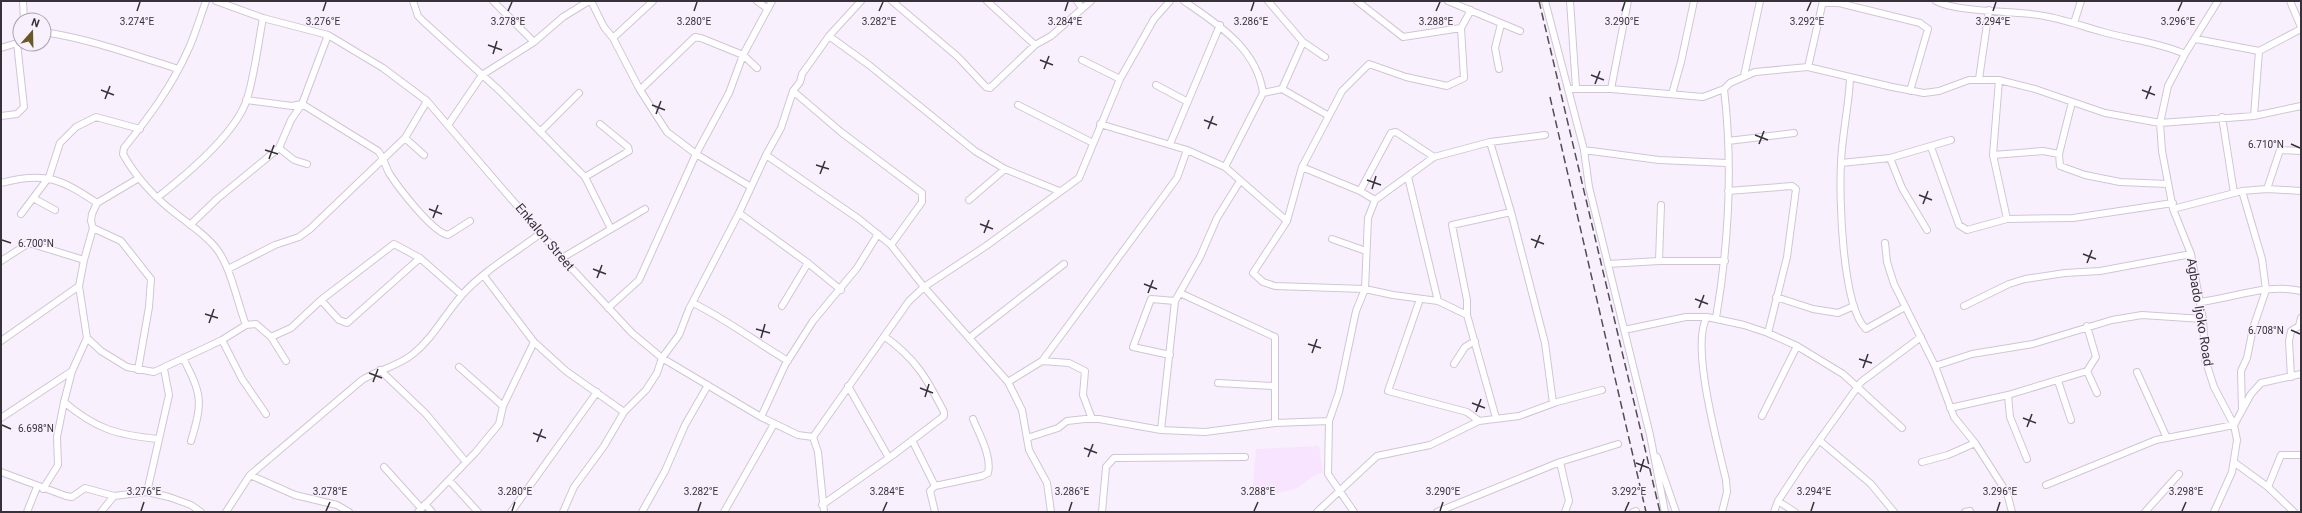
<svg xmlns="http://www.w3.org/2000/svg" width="2302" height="513" font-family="Roboto,sans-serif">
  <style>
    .built { fill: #f8e4ff }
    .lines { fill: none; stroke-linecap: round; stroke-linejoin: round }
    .street-casing { stroke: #d2c4d8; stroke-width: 8 }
    .street { stroke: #fff; stroke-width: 6 }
    .rail { stroke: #534d55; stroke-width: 1.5; stroke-dasharray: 8 4; stroke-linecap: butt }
    .ticks { fill: none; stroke: #373139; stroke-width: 1.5 }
    .labels { text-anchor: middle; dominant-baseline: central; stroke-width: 3; stroke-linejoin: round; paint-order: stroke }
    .street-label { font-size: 13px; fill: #373139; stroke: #f9f0fd }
    .ticks-label { font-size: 10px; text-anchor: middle; fill: #373139; stroke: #f9f0fd; stroke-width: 3; stroke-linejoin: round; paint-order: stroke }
  </style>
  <rect width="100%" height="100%" fill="#f9f0fd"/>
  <path class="built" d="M1319,446L1323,472L1312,477L1296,489L1252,498L1256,449Z"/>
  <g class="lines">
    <g class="street-casing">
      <path id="street" d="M23,1L24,20
        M206,1C200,17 195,35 188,50C172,86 149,117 124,148L123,154C135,176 155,198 175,213C190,225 204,233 216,248C231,267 237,302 246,325
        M216,1L263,18L328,35L383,68L427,101L562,258L632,333L662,358L761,417L798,435L813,437L818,452L824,512
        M413,1L418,16L424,22L501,92L585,177L611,229
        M493,1L534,42
        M591,1L604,27L613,38L640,90L667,132L696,154L751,187
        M757,1L768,9
        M892,1L958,57L986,87L990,88L1035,45L1051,36L1091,1
        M987,1L1035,45
        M1077,1L1082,8
        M1184,1C1219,25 1257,49 1263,93L1282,89L1329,116
        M1268,1L1303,42L1325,57
        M1357,1L1403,37L1461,28L1471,10
        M1448,1L1520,31
        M1545,1L1584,150L1589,187L1650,435L1665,512
        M1570,1L1576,88
        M1936,1C1955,12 2014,11 2038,15C2061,18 2081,26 2103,32C2131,40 2158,42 2185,54
        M2290,1L2301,27
        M1824,3H1839L1920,23L1928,29L1910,91
        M2074,23L2081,1
        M1461,28L1464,78L1447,86L1406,77L1369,64L1342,91L1302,167L1287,221L1253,273L1263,282L1275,286L1365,289L1393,295L1438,301L1467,315
        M44,32C90,39 134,55 178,69
        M829,36L869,65L975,151L1005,169L1059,191
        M613,38L653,1
        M2196,39L2259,51L2301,29
        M1,48L17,43
        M1082,60L1120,79
        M1808,67L1823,1
        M1499,69L1495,48L1501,24
        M1744,76L1760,1
        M1850,78C1849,106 1842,134 1841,163C1839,196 1842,307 1866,329L1905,307
        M1979,79L1989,10
        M1999,80L1993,155L2007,219
        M1156,85L1186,101
        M1282,89L1303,42
        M1568,89H1611L1703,97L1724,89L1730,83L1755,72L1808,67L1892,87L1924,93L1939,91L1969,80H1999L2035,89L2105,113L2160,123L2254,116L2301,106
        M1611,89L1628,1
        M640,90L695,37L701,38L743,55L757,68
        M793,91L841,132L922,193V202L891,245
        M1672,94L1681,62L1694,1
        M246,100L292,106L302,104L378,151C384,158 385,165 389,173C398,187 432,232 448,235L470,221
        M2072,102L2059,154L2060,166L2085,175L2120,182L2167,184
        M1018,105L1093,143
        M1,116L17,114L24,107L17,43L20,36
        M2254,116L2259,51
        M2222,117L2234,193
        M1100,124L1187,150L1225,167L1287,221
        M448,125L482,75L534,42L563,17L589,1
        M540,132L579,93
        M405,138L424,155
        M1728,141L1794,133
        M1490,142L1511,212L1545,343L1553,403
        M1170,144L1220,25
        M1931,147L1959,225L1967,230L2007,219L2073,218L2173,203
        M279,148L294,160L307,164
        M1584,150L1659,160L1727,163
        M766,155L859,219L891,245L924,287L1008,382L1022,410L1029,450L1047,483L1051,512
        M1993,155L2043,151L2059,154
        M1890,158L1902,188L1927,230
        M1841,163L1890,158L1951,140
        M1225,167L1263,93
        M1302,167L1360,191L1375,200
        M585,177L629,151L628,147L600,124
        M1408,177L1438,301
        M1,183C45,171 61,179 97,203
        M2267,189L2280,150L2301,151
        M1360,191L1391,133L1396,132L1434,157
        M1728,191L1792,186L1796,189L1787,257L1768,333
        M2242,191L2262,259L2266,290L2253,328L2247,358L2241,371L2242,410
        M158,197C186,175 236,134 247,99C255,73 258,44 263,18
        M33,198L55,210
        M969,200L1005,169
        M2173,209L2242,191L2267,189L2301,191
        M739,213L808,263L841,290
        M21,214L49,177L60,143L76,127L96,117L140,129
        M190,225L217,199L279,148L291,120L302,104L328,35
        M93,228L121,241L151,279L149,307L138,370
        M1332,239L1366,251
        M1885,243L1887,262L1894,284L1935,366L1954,417L1975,443L2007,493L2012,512
        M420,258L347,323L339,320L321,300L394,244L420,258L462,295
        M562,258L645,209
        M1,261L29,243L84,260
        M1659,261L1661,205
        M1608,264L1659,261H1725
        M228,269L275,245L299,237L310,229L405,138L427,101
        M484,276L534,342L566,371L624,412
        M1180,293L1275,337V423
        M1776,297L1813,309L1838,313L1854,306
        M1420,299L1388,391L1467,412L1479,421
        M2200,302C2234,298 2266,283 2301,291
        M693,303C726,319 756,342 788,361
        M782,306L808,263
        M1964,306L2009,284L2025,279L2065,273L2100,271L2191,254
        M608,308L639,280L696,154L729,93L743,55L772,1
        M1707,317C1690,345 1718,445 1726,480L1727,492L1722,512
        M1716,318C1729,242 1733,165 1724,89
        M1624,330L1686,317H1707L1744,325L1768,333L1797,346L1843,374L1902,428
        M271,337L291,328L321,300
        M87,338L101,351L127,367L154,372L222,340L246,325L256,324L271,337L286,361
        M969,338L1064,264
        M222,340L242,379L266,414
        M1,341L79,286
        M1170,355L1133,347L1151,299L1175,301
        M183,358C202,395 203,401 191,441
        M1042,361L1069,363L1085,371L1083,395L1092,419
        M1454,364L1465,347L1475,341
        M1935,366L1972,354L2033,344L2112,320L2142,315L2203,319
        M459,367L503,406
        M380,370L426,414L466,462
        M2087,371L2097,393
        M2137,372L2166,436
        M2291,377L2289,341L2291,331L2299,326L2301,318
        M2058,381L2071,420
        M1008,382L1042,361L1177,178L1187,150
        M1218,383L1274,386
        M848,386L889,458
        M2008,395L2010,417L2027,459
        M64,402C96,429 117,435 158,439
        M1950,408L2008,395L2087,371L2096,357L2087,326
        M1762,416L1797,346
        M761,417L785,365L813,321L857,268L878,234
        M1,418L72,371
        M1496,418L1467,315V300L1452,225L1511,212
        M1161,430L1175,301L1200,257L1217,218L1240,181
        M813,437L909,301L924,287L986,246L1079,178L1120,79L1154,19L1170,1
        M1027,438L1058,428L1067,421L1085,419H1099L1161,430L1205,432L1275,423L1329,421
        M912,440L935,486L930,491L935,512
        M1820,441L1871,484L1894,512
        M1657,457L1676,512
        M1560,462L1569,501L1565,512
        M1922,462L1948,455L1975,443
        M2235,463L2268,487L2294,512
        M384,467L421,508
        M1,472L66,496L72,497L85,488L114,496L147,492L169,497L191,505L201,512
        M250,475L295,495L337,505L349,512
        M449,480L478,512
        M2046,485L2156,440L2234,425L2251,394L2261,383L2301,374
        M935,486L982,476L988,473C992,456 979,434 973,419
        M2268,487L2281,455H2301
        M43,489L58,465L57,437L64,402L72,371L87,338L79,286L84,260L93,228L91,221L92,214L97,203L139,178
        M147,492L169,395L164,369
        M1778,501L1795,512
        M425,504L432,512
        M822,505L893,455L944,416V412C926,377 916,359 884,336
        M27,512L37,487
        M101,512L114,496
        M226,512L250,475L362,380C379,369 397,367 413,354C433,338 445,314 462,295C483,271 515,253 541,233
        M418,512L475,453L499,424L503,406L534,342
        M511,512L597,392
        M563,512L574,487L604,446L624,412L646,390L657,373L662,358L679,335L689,309L739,213L766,155L781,128L793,91L800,82L802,74L829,36L861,1
        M642,512L665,471L685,425L708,385
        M724,512L774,424
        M1102,512L1106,467L1114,458L1245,457
        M1317,512L1377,456L1430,445L1479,421L1519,416L1557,402L1602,390
        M1354,512L1328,474L1329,421L1339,392L1356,311L1365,289L1368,218L1375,200L1434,157L1490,142L1545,135
        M1437,512L1560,462L1618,444
        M1633,512L1636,511
        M1774,512L1778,501L1803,463L1861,382L1921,337
        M1965,512L1970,511
        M2145,512L2179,474
        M2214,512L2232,472L2237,440L2234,425L2214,387L2205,359L2203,319L2191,254L2173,209L2162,151L2160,123L2168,86L2185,54L2218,1"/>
    </g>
    <use href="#street" class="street"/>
    <path class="rail" d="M1539,1L1660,512
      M1550,97L1646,512"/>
  </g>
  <path class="ticks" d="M137,11L140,2M323,11L326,2M508,11L512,2M694,11L697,2M879,11L883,2M1065,11L1068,2M1251,11L1254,2M1436,11L1440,2M1622,11L1625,2M1807,11L1811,2M1993,11L1996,2M2178,11L2182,2M488,45L502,50M493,54L497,41M1040,60L1053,65M1044,69L1049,56M1591,75L1604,80M1595,84L1600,71M101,90L114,95M2142,90L2155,95M105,99L110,86M2146,99L2151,86M652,105L665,110M656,114L661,101M1204,120L1217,125M1208,129L1213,116M1755,135L1768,140M1759,144L1764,131M2291,144L2300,148M265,150L278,154M269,159L274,145M816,165L829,169M820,174L825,161M1367,180L1381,185M1372,189L1376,176M1919,195L1932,200M1923,204L1928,191M429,209L442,214M433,218L438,205M980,224L993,229M984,233L989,220M1531,239L1544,244M2,240L11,243M1535,248L1540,235M2083,254L2096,259M2087,263L2092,250M593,269L606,274M597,278L602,265M1144,284L1157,289M1148,293L1153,280M1695,299L1708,304M1699,308L1704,295M205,314L218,318M209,323L214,309M756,329L770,333M2291,330L2300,334M761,338L765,324M1308,344L1321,348M1312,353L1317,339M1859,359L1872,363M1863,368L1868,354M369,373L382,378M373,382L378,369M920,388L933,393M925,397L929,384M1472,403L1485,408M1476,412L1481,399M2023,418L2036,423M2,425L11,429M2027,427L2032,414M533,433L546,438M537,442L542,429M1084,448L1097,453M1088,457L1093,444M1636,463L1649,468M1640,472L1644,459M141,511L144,502M326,511L330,502M512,511L515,502M698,511L701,502M883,511L887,502M1069,511L1072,502M1254,511L1258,502M1440,511L1443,502M1625,511L1629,502M1811,511L1814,502M1997,511L2000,502M2182,511L2186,502"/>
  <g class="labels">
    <g class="street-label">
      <text transform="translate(545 237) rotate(50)">Enkalon Street</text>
      <text transform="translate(2200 312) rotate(81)">Agbado Ijoko Road</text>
    </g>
  </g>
  <g class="ticks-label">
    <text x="137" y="25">3.274°E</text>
    <text x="323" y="25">3.276°E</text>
    <text x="508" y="25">3.278°E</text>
    <text x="694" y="25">3.280°E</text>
    <text x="879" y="25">3.282°E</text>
    <text x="1251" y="25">3.286°E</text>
    <text x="1436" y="25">3.288°E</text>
    <text x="1622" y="25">3.290°E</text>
    <text x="1807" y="25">3.292°E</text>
    <text x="1993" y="25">3.294°E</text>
    <text x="1065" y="25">3.284°E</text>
    <text x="2178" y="25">3.296°E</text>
    <text x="2266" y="148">6.710°N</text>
    <text x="36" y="247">6.700°N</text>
    <text x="2266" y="334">6.708°N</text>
    <text x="36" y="432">6.698°N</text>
    <text x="144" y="495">3.276°E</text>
    <text x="330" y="495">3.278°E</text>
    <text x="515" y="495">3.280°E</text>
    <text x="701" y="495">3.282°E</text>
    <text x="887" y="495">3.284°E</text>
    <text x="1072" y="495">3.286°E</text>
    <text x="1258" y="495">3.288°E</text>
    <text x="1443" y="495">3.290°E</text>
    <text x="1629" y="495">3.292°E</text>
    <text x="1814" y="495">3.294°E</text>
    <text x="2000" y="495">3.296°E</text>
    <text x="2186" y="495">3.298°E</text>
  </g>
  <rect width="2302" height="513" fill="none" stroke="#373139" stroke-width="4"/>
  <g transform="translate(32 32) rotate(20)"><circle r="19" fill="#f9f0fd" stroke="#aba4af"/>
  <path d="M0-3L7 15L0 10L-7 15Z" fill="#675825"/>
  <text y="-6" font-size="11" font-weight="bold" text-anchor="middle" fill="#373139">N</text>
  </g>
</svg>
